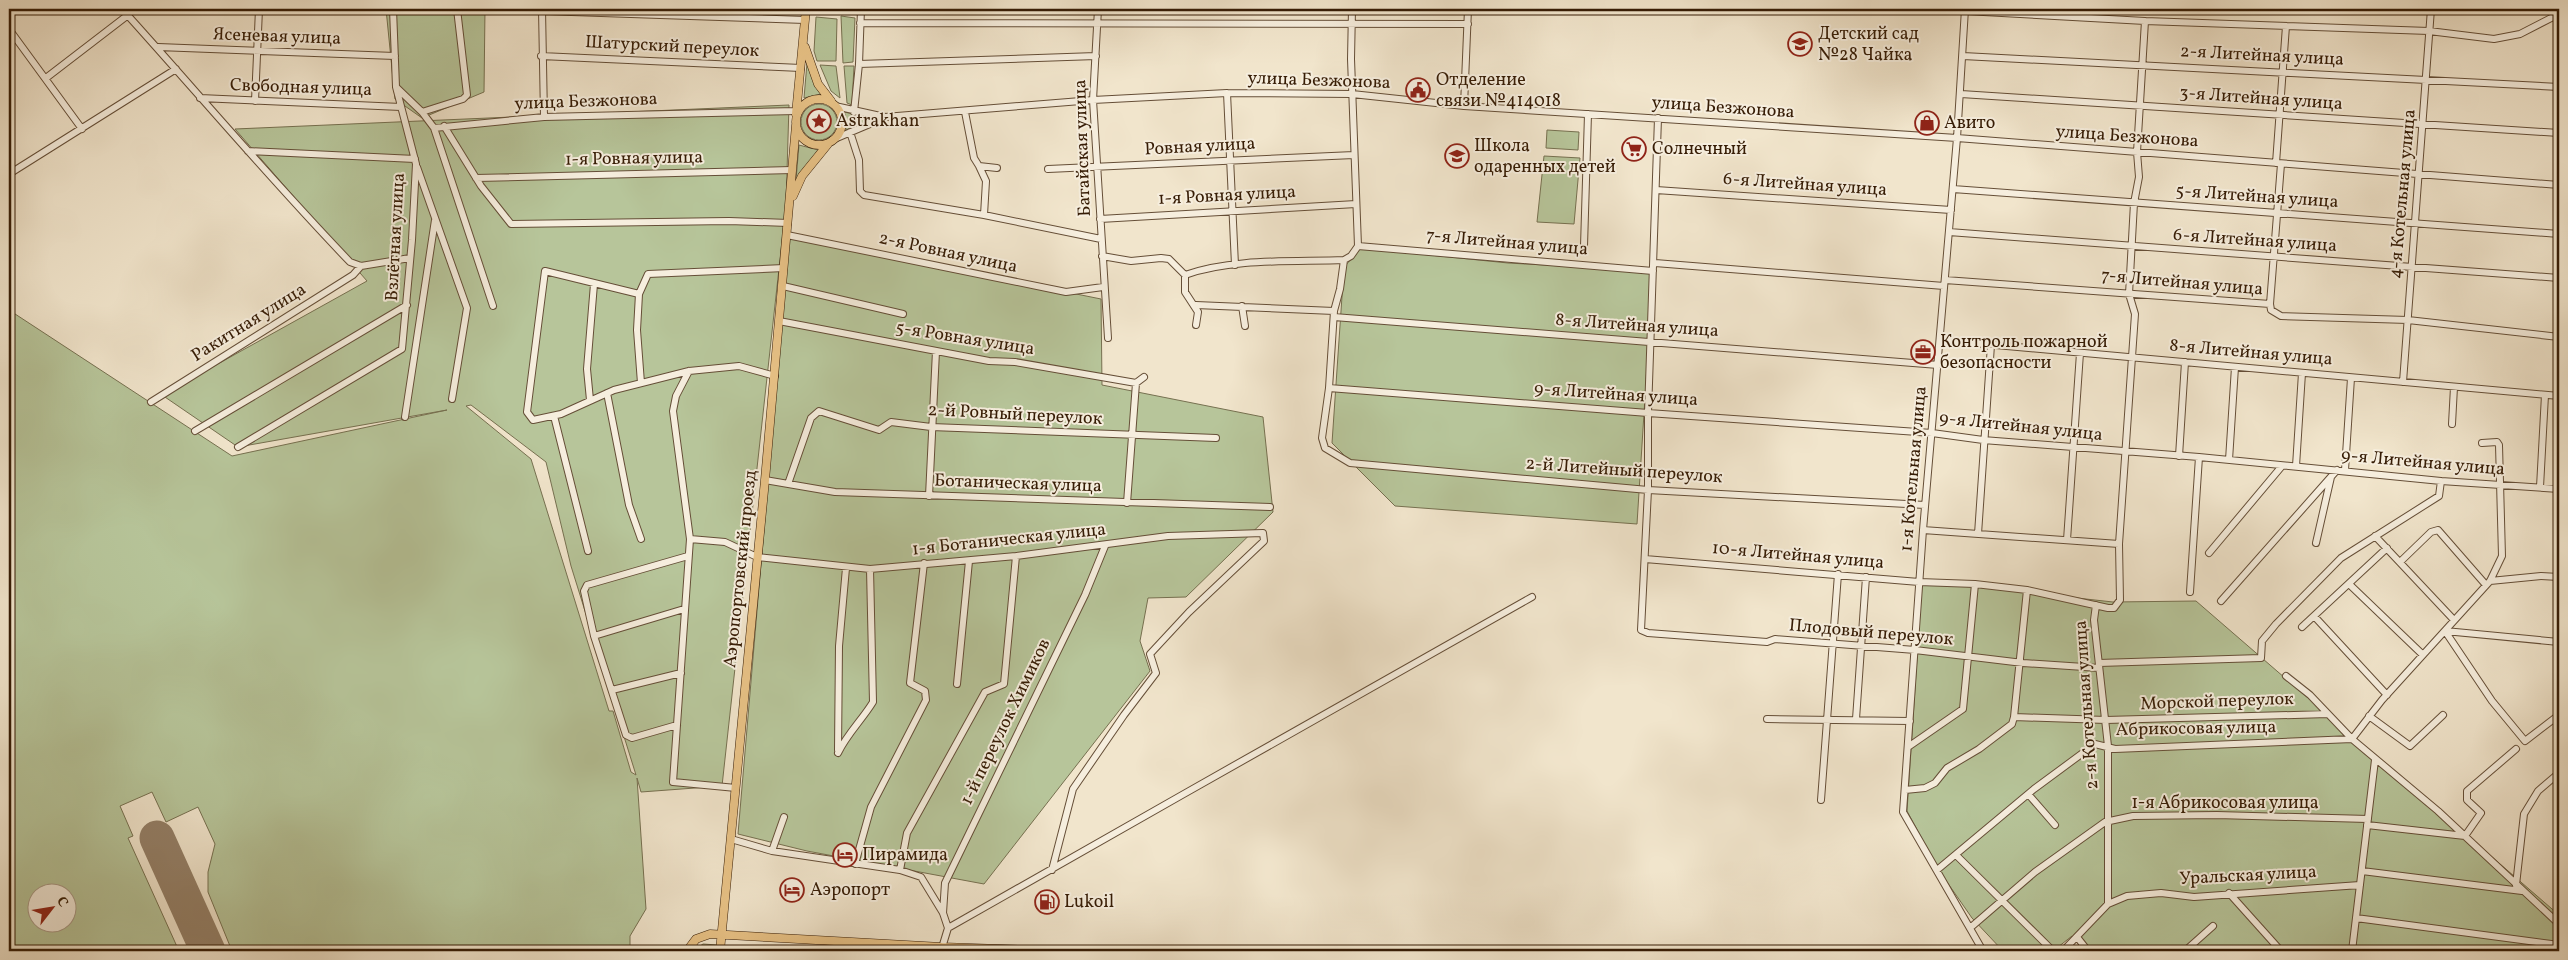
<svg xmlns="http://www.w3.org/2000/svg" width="2568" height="960" font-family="Vollkorn,serif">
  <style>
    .green { fill: #b7c59a; stroke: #767050; fill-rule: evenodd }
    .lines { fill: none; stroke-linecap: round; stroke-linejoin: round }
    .runway { stroke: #948068; stroke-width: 35 }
    .minor-casing { stroke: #654e37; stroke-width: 8 }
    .major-casing { stroke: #361c05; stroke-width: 9 }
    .minor { stroke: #f6eede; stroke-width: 6 }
    .major { stroke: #e8c286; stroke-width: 8 }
    .labels { text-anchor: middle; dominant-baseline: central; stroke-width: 4; stroke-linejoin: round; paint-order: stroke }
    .poi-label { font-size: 18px; fill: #361c05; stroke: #f6eede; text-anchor: start }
    .street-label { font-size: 18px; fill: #361c05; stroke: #f6eede }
  </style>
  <rect width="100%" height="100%" fill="#f1e5cc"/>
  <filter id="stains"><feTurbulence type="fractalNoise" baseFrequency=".004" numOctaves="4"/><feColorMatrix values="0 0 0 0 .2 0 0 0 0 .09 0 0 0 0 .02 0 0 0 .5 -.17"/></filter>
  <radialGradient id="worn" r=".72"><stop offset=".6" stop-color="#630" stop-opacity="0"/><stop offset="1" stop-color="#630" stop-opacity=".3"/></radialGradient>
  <path class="green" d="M386,9H485L484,92L422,118L395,99Z
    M841,16L855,18L853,62L843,63Z
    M816,17L837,19L836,61H817L814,51Z
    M807,63L821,94L804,98Z
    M820,65L836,66L840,98L831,91Z
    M844,66H854L852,105L847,103Z
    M801 122a18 18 0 1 1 36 0a18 18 0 1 1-36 0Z
    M789,105L786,205L722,786L641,792L637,778L646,909L630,936V951H232L208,892V872L215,844L198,807L166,822L152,792L120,806L133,836L128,838L179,951H9V310L232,456L447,410L238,447L162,395L367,281L235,129ZM471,405L546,462L571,566L636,775L631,772L613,711H609L531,459L466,406ZM38,892H68V922H38Z
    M844,112L872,118V120L846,130Z
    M1547,130L1579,132L1578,150L1546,148Z
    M799,145L818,150L797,180H796Z
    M1544,156L1580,158L1574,224L1537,222Z
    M789,236L1101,299L1102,385L1263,417L1273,512L1186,597L1148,598L1140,641L1150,671L984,884L807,851L738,834Z
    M1361,248L1508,263L1653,271L1637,524L1395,506L1332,443L1344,267Z
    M1922,581L2113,602L2196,601L2559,915V951H2084L2072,936L2053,951H2003L1972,918L1940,872L1907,811Z
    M703,944L717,945L716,951H693Z"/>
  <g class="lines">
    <path class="runway" d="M157,838L208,951"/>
    <g class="minor-casing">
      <path id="minor" d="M122,9C198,93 271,180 350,262L361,266L410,258
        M542,9L544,117
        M1098,9L1093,100L1108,338
        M1352,9L1351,59L1358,246L1351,256L1344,260L1340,289L1334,311L1329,388L1322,438L1325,448L1350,463L1648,490L1925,505
        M1965,9L1957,138L1923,530L1903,812L1983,951
        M542,11L805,20
        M1965,11L2145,21L2429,31L2494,39L2520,34L2559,14
        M746,18V9
        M860,23L1468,24
        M9,29L82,129
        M158,47L395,56
        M541,56L801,68
        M1963,56L2559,87
        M859,64L1096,56
        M46,78L128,15
        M397,88L422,112L434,128L544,117L796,111L807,102
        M1227,93L1235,265
        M1961,94L2559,133
        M200,98L401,107
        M255,101L259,9
        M835,106L885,117L1093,100L1227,93L1352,94L1464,106L1957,138L2559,185
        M1464,106L1468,9
        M422,112L463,99L467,95L457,9
        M854,112L859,64L861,9
        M965,112L974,158L979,166L997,168
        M1658,118L1648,413V490L1641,630L1648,633L1767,642L1775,639L1915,650L2023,663L2099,668
        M444,126L481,186L511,224L729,221L788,223
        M434,128L493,306
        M850,132L859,160L860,191L864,195L984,215L1101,239
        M832,140L884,118
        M248,151L415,159
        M2276,163L2286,26
        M979,166L986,181L984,215
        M417,167L467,308L452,399
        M1048,169L1354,155
        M9,174L176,69
        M476,178L792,170
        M1953,189L2559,234
        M1656,190L1951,210
        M1100,219L1356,204
        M1949,232L2559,278
        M787,235L1066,292L1103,287
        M1358,246L1653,271
        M1584,246L1588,114
        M1102,256L1131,261L1161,258L1169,259L1185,275C1232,258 1294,262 1344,260
        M1655,263L1944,286
        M1185,275V292L1198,312L1196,325
        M1945,280L2270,304L2271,310L2281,316L2408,320L2559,337
        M783,286L903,314
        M639,294L545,271L527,412L533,420L561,414L614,390L689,371L739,366L775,376
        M2270,304L2281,164
        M1196,305L1334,311
        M1242,306L1245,326
        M1334,317L1938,365
        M779,321L989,361L1015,362L1136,383L1144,377
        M1940,340L2559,396
        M689,371L676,396L673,411L690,539
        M2403,382L2431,9
        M641,383L637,330L639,294L648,274L784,268
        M1329,388L1648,413L1932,433L1983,440L2199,457L2441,481L2559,489
        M607,393L629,505L641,539
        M590,400L587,369L594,284
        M151,402L353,275L361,266
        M554,416L588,551
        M405,417L435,220
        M2452,424L2454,387
        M195,431L407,305
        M238,447L402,349L412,240L416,164L396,87L393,9
        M2179,456L2185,362
        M2229,460L2235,367
        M2296,466L2302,373
        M2345,470L2351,378
        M765,480L835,492L1270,507
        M788,484L811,418L819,411L879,430L891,422L931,427L1216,438
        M2540,487L2545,395
        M929,496L936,351
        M1127,503L1136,383
        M1923,530L2119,544
        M1978,534L1991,345
        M2375,536L2454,620
        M2067,540L2080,353
        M2316,543L2331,477
        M2209,553L2282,466
        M1645,559L1919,582L1975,584L2027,590L2108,608H2114L2120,600L2119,544L2135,314L2129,294L2134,203L2139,177L2137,152L2145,21
        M2400,562L2431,532L2438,530L2486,585
        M2490,581L2541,576L2559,577
        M2349,584L2423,655
        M2190,592L2199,457
        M2221,601L2337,470
        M2096,605L2094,620L2108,746V904
        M2314,616L2387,695
        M2302,627L2387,548
        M2445,631L2492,701L2525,741L2559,715
        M2445,631L2559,642
        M594,636L684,609
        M2099,663L2261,658L2262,641L2276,624L2341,558L2439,496L2441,481
        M2286,676L2310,695L2352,739L2438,811L2559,924
        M957,684L969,561
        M612,690L681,673
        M2369,716L2410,746L2443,715
        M2014,717L2027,590
        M1767,719L1910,721
        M1856,719L1866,577
        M677,725L632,738L626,735L594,636L584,591L587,585L688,556
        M2352,739L2382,700L2490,581L2502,556L2499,445L2497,442L2482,443
        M1908,747L1963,709L1975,584
        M838,750L839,646L846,568
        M838,753C847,734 862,720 873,702L870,569
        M736,788L673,782L690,539L725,542L757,557L870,569L1016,556L1168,536L1263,533L1264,541L1189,612L1150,654L1156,673L1124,715L1073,789L1052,870
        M1905,790L1925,788L1935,783L1947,768L1979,749L2012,724L2014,717L2106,720L2328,714
        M2029,795L2055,825
        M1821,800L1838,574
        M2367,825L2465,836L2481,813L2467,800V791L2516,749
        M731,839L772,851L900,870L921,877L943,913L948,928
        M772,851L784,817
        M1956,855L2053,951
        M855,864L871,807L926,700L925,691L910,683L924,563
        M900,870L907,833L985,692L1004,684L1016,556
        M1937,870L2034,789L2095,744L2115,749L2352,739
        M2362,871L2522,891
        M2516,885L2524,814L2538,791L2559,773
        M2229,893L2281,951
        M943,913L945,883L1085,595L1105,546
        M2356,918L2559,945
        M1970,928L2035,872L2105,822L2133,816L2217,815L2368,819
        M2077,937L2088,951
        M941,951L948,928C1143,818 1336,706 1532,597
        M2063,951L2108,904L2127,896L2161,893L2194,897L2360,885
        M2185,951L2213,926
        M2352,951L2375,760"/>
    </g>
    <g class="major-casing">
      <path id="major" d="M805,47L818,84L831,101
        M796 122a23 23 0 1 1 46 0a23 23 0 1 1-46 0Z
        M796,114L806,9
        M793,196L802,176L828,144
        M687,951L696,939L710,934L942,947L1065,951
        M720,951L765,480L796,125"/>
    </g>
    <use href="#minor" class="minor"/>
    <use href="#major" class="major"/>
  </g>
  <defs>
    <g id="school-ring" transform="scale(1.25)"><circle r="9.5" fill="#f6eede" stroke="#8f2418" stroke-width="1.5"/><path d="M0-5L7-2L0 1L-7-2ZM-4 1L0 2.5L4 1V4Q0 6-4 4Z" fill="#8f2418"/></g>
    <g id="civic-ring" transform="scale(1.25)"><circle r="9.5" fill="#f6eede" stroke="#8f2418" stroke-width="1.5"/><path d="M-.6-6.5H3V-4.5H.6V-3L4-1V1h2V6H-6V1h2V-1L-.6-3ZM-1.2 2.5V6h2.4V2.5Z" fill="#8f2418"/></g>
    <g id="sight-ring" transform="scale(1.25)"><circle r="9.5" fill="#f6eede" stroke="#8f2418" stroke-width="1.5"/><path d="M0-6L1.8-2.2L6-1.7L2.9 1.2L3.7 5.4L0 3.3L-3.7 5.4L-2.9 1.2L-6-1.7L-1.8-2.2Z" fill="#8f2418"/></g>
    <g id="shop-ring" transform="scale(1.25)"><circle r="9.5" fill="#f6eede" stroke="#8f2418" stroke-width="1.5"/><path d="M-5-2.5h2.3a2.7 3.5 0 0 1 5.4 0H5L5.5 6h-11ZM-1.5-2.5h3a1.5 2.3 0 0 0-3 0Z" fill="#8f2418"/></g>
    <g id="supermarket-ring" transform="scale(1.25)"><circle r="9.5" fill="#f6eede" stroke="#8f2418" stroke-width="1.5"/><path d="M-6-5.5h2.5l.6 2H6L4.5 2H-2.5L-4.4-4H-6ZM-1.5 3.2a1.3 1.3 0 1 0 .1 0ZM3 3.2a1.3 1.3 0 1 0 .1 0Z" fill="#8f2418"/></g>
    <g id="office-ring" transform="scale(1.25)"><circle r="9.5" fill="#f6eede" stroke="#8f2418" stroke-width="1.5"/><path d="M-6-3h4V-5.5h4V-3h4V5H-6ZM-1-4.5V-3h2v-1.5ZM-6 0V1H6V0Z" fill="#8f2418"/></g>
    <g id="hotel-ring" transform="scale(1.25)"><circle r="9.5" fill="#f6eede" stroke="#8f2418" stroke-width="1.5"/><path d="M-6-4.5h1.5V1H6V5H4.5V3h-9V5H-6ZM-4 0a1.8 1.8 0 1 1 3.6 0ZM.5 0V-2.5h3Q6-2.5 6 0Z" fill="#8f2418"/></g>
    <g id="fuel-ring" transform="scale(1.25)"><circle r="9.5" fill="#f6eede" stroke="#8f2418" stroke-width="1.5"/><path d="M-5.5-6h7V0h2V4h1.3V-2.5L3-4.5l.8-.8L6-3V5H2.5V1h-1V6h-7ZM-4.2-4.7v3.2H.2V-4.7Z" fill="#8f2418"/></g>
  </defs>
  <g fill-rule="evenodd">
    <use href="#school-ring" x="1800" y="44"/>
    <use href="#civic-ring" x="1418" y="90"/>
    <use href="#sight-ring" x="819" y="121"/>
    <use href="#shop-ring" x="1927" y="123"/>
    <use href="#supermarket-ring" x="1634" y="149"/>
    <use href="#school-ring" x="1457" y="156"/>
    <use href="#office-ring" x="1923" y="352"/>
    <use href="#hotel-ring" x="845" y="855"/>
    <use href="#hotel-ring" x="792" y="890"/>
    <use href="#fuel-ring" x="1047" y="902"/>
  </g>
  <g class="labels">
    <g class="poi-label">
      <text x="1818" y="34">Детский сад<tspan x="1818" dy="21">№28 Чайка</tspan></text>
      <text x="1436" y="80">Отделение<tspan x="1436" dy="21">связи №414018</tspan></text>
      <text x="836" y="121">Astrakhan</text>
      <text x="1944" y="123">Авито</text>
      <text x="1474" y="146">Школа<tspan x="1474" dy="21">одаренных детей</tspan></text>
      <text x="1652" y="149">Солнечный</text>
      <text x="1940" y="342">Контроль пожарной<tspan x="1940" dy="21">безопасности</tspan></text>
      <text x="862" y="855">Пирамида</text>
      <text x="810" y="890">Аэропорт</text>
      <text x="1064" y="902">Lukoil</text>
    </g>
    <g class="street-label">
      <text transform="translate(277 37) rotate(2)">Ясеневая улица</text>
      <text transform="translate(672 47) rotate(3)">Шатурский переулок</text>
      <text transform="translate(2262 56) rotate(3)">2-я Литейная улица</text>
      <text transform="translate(1319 81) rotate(2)">улица Безжонова</text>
      <text transform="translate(301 88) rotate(2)">Свободная улица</text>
      <text transform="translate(2261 99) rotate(4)">3-я Литейная улица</text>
      <text transform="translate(586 102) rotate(-2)">улица Безжонова</text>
      <text transform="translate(1723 108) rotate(4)">улица Безжонова</text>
      <text transform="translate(2127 137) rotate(4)">улица Безжонова</text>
      <text transform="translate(1200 147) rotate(-3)">Ровная улица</text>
      <text transform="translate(1083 148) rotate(-92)">Батайская улица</text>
      <text transform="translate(634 159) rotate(-1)">1-я Ровная улица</text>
      <text transform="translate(1805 185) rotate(4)">6-я Литейная улица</text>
      <text transform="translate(2403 194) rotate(-85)">4-я Котельная улица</text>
      <text transform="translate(1227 196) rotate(-3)">1-я Ровная улица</text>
      <text transform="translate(2257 197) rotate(4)">5-я Литейная улица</text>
      <text transform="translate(396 237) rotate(-87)">Взлётная улица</text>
      <text transform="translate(2255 241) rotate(4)">6-я Литейная улица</text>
      <text transform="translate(1507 243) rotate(5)">7-я Литейная улица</text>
      <text transform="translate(948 253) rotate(12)">2-я Ровная улица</text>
      <text transform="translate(2182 283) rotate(5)">7-я Литейная улица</text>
      <text transform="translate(249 323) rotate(-32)">Ракитная улица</text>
      <text transform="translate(1637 326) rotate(4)">8-я Литейная улица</text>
      <text transform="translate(965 339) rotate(9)">5-я Ровная улица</text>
      <text transform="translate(2251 353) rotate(5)">8-я Литейная улица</text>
      <text transform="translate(1616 395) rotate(4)">9-я Литейная улица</text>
      <text transform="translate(1015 415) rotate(3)">2-й Ровный переулок</text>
      <text transform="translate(2021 427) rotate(6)">9-я Литейная улица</text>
      <text transform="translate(2423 463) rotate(5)">9-я Литейная улица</text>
      <text transform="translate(1914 469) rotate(-85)">1-я Котельная улица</text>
      <text transform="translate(1624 471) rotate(4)">2-й Литейный переулок</text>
      <text transform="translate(1018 484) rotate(2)">Ботаническая улица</text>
      <text transform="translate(1009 540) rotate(-6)">1-я Ботаническая улица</text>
      <text transform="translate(1798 556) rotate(5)">10-я Литейная улица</text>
      <text transform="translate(741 569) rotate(-84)">Аэропортовский проезд</text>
      <text transform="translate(1871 633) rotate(5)">Плодовый переулок</text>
      <text transform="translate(2217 702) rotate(-2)">Морской переулок</text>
      <text transform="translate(2087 705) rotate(-94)">2-я Котельная улица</text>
      <text transform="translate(1006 722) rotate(-64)">1-й переулок Химиков</text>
      <text transform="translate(2196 729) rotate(-1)">Абрикосовая улица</text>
      <text x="2225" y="803">1-я Абрикосовая улица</text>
      <text transform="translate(2248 876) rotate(-3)">Уральская улица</text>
    </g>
  </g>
  <rect width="2568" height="960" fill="none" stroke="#f1e5cc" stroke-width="30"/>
  <rect x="10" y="10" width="2548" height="940" fill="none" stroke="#361c05" stroke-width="2.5"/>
  <rect x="15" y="15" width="2538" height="930" fill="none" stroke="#361c05"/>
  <g transform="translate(52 908) rotate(59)"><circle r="24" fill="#f6eede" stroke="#a99a87"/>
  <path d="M0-4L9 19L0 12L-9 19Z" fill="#8f2418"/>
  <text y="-8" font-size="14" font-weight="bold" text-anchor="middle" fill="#361c05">С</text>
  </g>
  <rect width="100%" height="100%" filter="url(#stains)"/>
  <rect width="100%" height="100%" fill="url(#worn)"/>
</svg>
